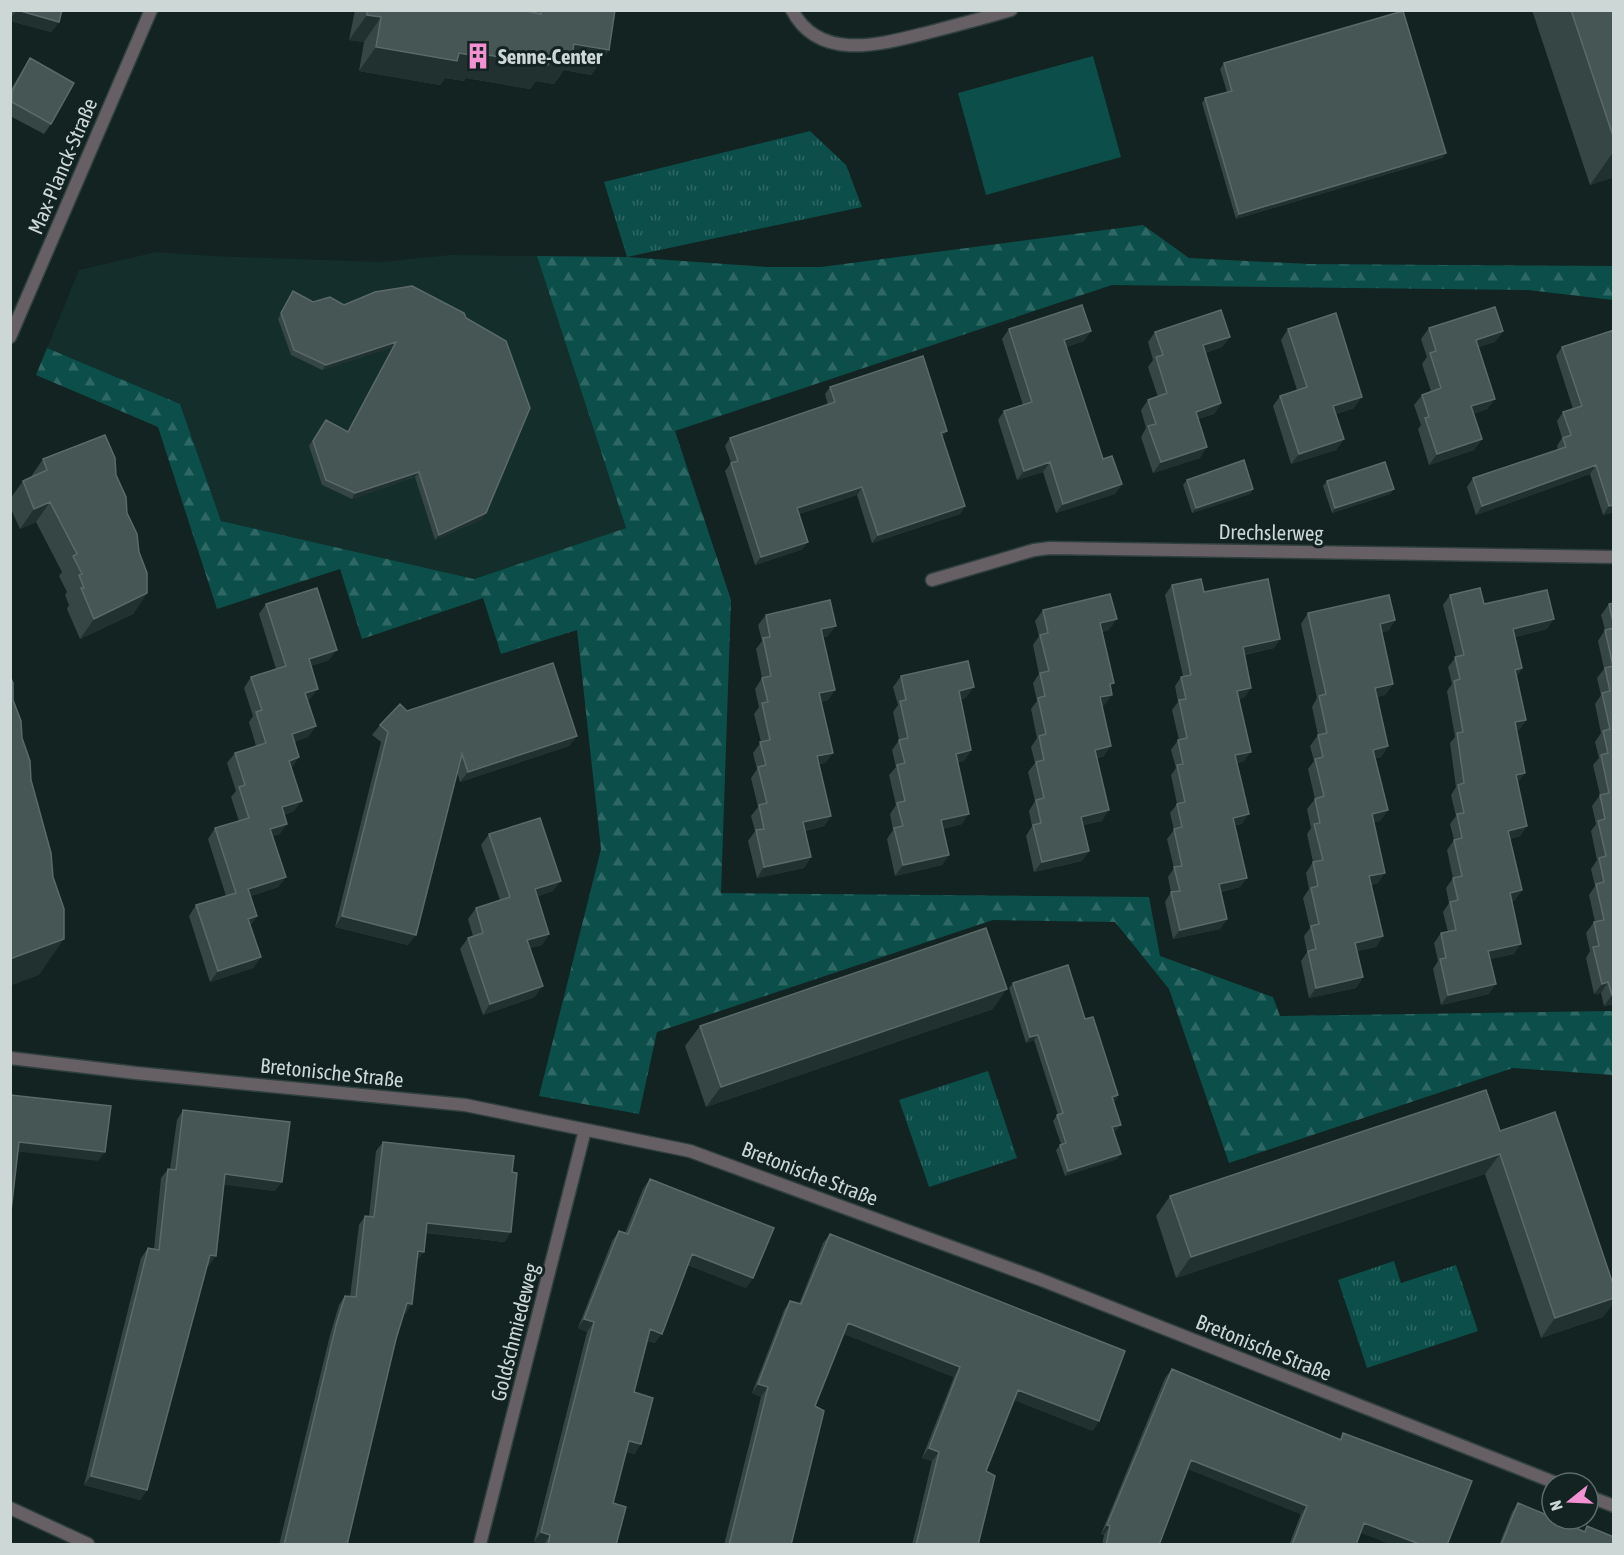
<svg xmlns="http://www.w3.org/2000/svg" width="1624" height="1555" font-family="'Asap Condensed',sans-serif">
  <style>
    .built { fill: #132e2b }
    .green { fill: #0c4e4a }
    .forest { fill: url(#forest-firs) }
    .park { fill: url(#park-tufts) }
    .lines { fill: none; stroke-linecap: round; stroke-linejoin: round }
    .minor-casing { stroke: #30403e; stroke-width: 15 }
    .minor { stroke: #665f63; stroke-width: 12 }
    .wall { fill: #354645 }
    .shaded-wall { fill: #203130 }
    .building { fill: #465655; stroke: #5b6a69; stroke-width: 1.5 }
    .labels { text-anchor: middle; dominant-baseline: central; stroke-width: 6; stroke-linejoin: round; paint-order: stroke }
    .poi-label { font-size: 21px; font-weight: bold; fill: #cdd8d6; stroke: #122321; text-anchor: start }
    .street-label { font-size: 21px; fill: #cdd8d6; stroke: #122321 }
  </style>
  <defs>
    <pattern id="forest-firs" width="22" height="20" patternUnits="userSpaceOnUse" patternTransform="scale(1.5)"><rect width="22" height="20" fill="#0c4e4a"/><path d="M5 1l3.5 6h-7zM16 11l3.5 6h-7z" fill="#2e6763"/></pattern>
    <pattern id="park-tufts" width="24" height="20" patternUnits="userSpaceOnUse" patternTransform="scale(1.5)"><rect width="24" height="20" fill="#0c4e4a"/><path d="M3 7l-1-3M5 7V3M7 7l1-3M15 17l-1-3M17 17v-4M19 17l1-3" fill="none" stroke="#2e6763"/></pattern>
  </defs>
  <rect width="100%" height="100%" fill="#122321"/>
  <path class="built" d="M156,252L211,256L382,262L450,255L537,256L626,528L474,579L221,521L180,404L47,348L79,270Z"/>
  <path class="green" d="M1093,56L1121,157L986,195L958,93Z"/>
  <path class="forest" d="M1143,225L1189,258L1309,264L1613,266V300L1528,290L1112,285L675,431L731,600L721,893L1149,897L1160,956L1273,997L1280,1016L1613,1011V1075L1513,1068L1229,1163L1169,989L1115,922L993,920L657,1032L639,1114L539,1096L601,849L577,630L501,654L483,598L362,639L340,569L217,609L158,427L36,375L47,348L180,404L221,521L474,579L626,528L537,256L627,257L767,267H821Z"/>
  <path class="park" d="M810,131L846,165L862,207L627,257L604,182Z
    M988,1071L1017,1158L929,1187L899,1100Z
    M1394,1261L1401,1283L1456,1265L1478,1331L1367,1368L1338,1280Z"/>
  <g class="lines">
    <g class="minor-casing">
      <path id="minor" d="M792,10C820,64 885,43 930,32C957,25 984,18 1011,10
        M10,337L151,10
        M932,580L1034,550L1050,548L1614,557
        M10,1058L136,1073L465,1105L690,1151L1039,1279L1556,1483
        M1588,1496L1614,1506
        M10,1508L88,1544
        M480,1544L585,1130"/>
    </g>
    <use href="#minor" class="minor"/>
  </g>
  <path class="wall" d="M12,10H62L59,22L51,32L10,21Z
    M355,10H522L528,11V10H615L609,50L591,75L564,70L554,84L536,81L530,89L466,78L464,81L445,78L440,85L359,71L364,42L349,40Z
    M1532,10H1614V177L1590,185Z
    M30,58L51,124L44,134L10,116V91L23,69Z
    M1224,63L1446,153L1442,158L1236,219L1202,103L1205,98L1227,92L1220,69Z
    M293,291L313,302L344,305L375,292L482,519L435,540L415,477L352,499L322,485L309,446L322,425L347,432L393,347L322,370L291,355L278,319Z
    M1429,328L1503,331L1495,342L1478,347L1495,399L1487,409L1473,414L1482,439L1474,450L1429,465L1418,429L1421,425L1414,405L1422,395L1431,391L1422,364L1427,357L1421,339Z
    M1009,329L1091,331L1084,341L1066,347L1103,459L1122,484L1115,494L1056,513L1043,472L1017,480L998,420L1004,411L1023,405L1002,339Z
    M1288,329L1354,408L1336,414L1344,439L1336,450L1291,464L1273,406L1280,396L1297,390L1281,340Z
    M1614,330V512L1603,515L1590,474L1476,515L1467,487L1473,478L1558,450L1557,446L1562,438L1557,421L1563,412L1573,409L1556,356L1562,347Z
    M1155,332L1230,337L1222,347L1205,353L1221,403L1214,414L1198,419L1200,458L1153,473L1141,437L1146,428L1141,410L1148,400L1158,397L1148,367L1153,360L1148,342Z
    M830,387L947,431L942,438L965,506L960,514L872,543L857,495L799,514L803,549L755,565L725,471L731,463L725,446L730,438L828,405L825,394Z
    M43,459L116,475L139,552L147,593L133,614L80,639L67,609L69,605L65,595L67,592L59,576L62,572L36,522L20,529L10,507V499L23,481L30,478Z
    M1187,480L1253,489L1250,494L1192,513L1183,485Z
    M1327,481L1394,489L1390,494L1332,513L1323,486Z
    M1172,585L1204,592L1280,639L1274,648L1244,655L1245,697L1239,699L1244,761L1237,763L1242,824L1234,825L1247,878L1240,887L1220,892L1227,919L1220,929L1173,939L1165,902L1171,892L1168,877L1174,868L1167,839L1174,830L1170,813L1177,804L1171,775L1176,768L1171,750L1178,740H1179L1172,710L1178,702L1175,686L1181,677L1183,676L1165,595Z
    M1450,595L1484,604L1547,629L1515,637L1522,668L1517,676L1526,720L1519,730H1517L1518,783L1527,826L1520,836L1510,839L1522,890L1515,900L1511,901L1514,954L1490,959L1489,994L1441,1005L1433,969L1438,961L1434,943L1441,933L1448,932L1443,912L1449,903L1446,888L1453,878L1447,850L1454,840L1450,824L1456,816L1451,795L1456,787L1450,743L1455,737L1447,691L1452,684L1448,667L1456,657L1443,605Z
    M1614,603V1004L1604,1006L1601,993L1594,994L1586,958L1590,951L1586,933L1594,922H1595L1589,895L1595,886L1591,869L1597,860L1591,831L1596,824L1592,806L1600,795L1593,765L1599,758L1595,742L1601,733L1595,704L1601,695L1597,678L1604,669L1598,641L1605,630L1601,615L1609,604Z
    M266,604L329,660L311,666L310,699L307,700L316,726L308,737L294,742L292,768H291L294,811L284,815L280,834L273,836L286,877L278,887L251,896L257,916L250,926L261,957L253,968L210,982L189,916L196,905L226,896L208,839L215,828L239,821L231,797L236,791L227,763L235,753L256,746L249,722L253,716L244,688L251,677L276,669L259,614Z
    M1043,610L1109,630L1102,632L1112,695L1104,705L1102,706L1104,756L1097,758L1102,821L1083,825L1089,851L1082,861L1034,872L1026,836L1032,826L1029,811L1035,801L1028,772L1035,763L1031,747L1037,738L1031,709L1037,701L1033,683L1039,674L1033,645L1039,636L1035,621Z
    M1308,613L1395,620L1388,631L1381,632L1393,684L1385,695L1377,697L1388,746L1381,757L1375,758L1388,810L1380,821L1374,822L1378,883L1371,885L1383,936L1376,947L1357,951L1363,977L1356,988L1309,998L1301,961L1307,952L1304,936L1310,928L1303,898L1309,889L1306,873L1313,862L1307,834L1311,828L1307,809L1315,799L1308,769L1314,761L1310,746L1318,735L1312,707L1317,698L1301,624Z
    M766,615L828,636L823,637L835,690L828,700L821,702L833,753L825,763L819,764L831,816L824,826L805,831L811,857L804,868L757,878L748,841L755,831L751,816L758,807L751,778L757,769L753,753L761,742L754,714L759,707L755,689L762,678L756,649L762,641L758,625Z
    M901,676L966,698L960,699L971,750L964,761L958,762L962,824L943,829L949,855L942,865L895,876L887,839L893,830L890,814L896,805L889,775L896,767L892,750L899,740L893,712L898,705L893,687Z
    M407,711L577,736L569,746L460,782L457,772L408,945L335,927L381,742L372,735L380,725Z
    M489,834L553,891L538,896L549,934L542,945L530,948L535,997L483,1015L460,949L468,938L473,936L468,919L476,908L500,900L481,845Z
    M1013,983L1085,1019L1118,1095L1115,1101H1113L1117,1130L1113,1131L1121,1154L1117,1159L1065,1176L1056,1150L1061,1144L1053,1121L1057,1115H1058L1034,1040L1026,1043L1009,988Z
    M993,1009L706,1107L685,1046L700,1026Z
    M183,1110L275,1191L223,1184L209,1266L207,1265L147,1490L140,1500L84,1485L141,1258L148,1248L154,1249L161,1178L168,1169H170L177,1120Z
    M1500,1131L1614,1287V1302L1603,1317L1541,1338L1485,1174L1176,1278L1156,1216L1170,1196Z
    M383,1142L505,1242L426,1233L417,1261L406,1313H404L396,1339L347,1545H279L330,1335L339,1305L345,1296L350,1297L359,1225L365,1216H369L376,1151Z
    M650,1179L753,1278L746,1288L688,1265L655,1343L648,1341L634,1392L635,1454L626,1452L613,1503L616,1545H543L534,1542L587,1332L578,1328L612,1241L619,1231L625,1233L643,1189Z
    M830,1234L1093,1431L1014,1400L986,1471L978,1545H912L932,1461L922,1458L954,1377L844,1334L815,1406L791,1545H724L761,1397L752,1393L784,1310L790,1301L799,1304L823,1243Z
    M1172,1369L1340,1439L1343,1433L1447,1545H1392L1361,1532L1356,1545H1289L1301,1514L1188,1469L1159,1545H1102L1104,1535L1101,1534L1165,1378Z
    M1518,1503L1584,1531L1587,1526L1614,1545H1499L1512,1512Z"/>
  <path class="shaded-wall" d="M17,10L59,22L51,32L10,21V19Z
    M367,15L381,17L364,42L349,40Z
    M574,44L609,50L591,75L564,70L554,84L536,81L530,89L466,78L464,81L445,78L440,85L359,71L376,47L459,53L482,54Z
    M1614,151V177L1590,185Z
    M1446,153L1442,158L1236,219L1239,214Z
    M1091,331L1084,341L1058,350L1064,340Z
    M1503,331L1495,342L1468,351L1476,340Z
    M1230,337L1222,347L1195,356L1203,345Z
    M396,342L393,347L322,370L326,365Z
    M1362,397L1354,408L1326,417L1333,406Z
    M1495,399L1487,409L1464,417L1471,406Z
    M1221,403L1214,414L1188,422L1196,412Z
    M947,431L942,438L941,433Z
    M1344,439L1336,450L1291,464L1299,454Z
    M1482,439L1474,450L1429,465L1437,454Z
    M1207,447L1200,458L1153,473L1161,462Z
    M1050,462L1043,472L1017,480L1024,471Z
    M1596,465L1590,474L1476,515L1482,506Z
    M419,472L415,477L352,499L355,493Z
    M1122,484L1115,494L1056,513L1063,504Z
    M862,487L857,495L792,516L797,508Z
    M1253,489L1250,494L1192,513L1196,508Z
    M1394,489L1390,494L1332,513L1335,508Z
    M50,502L36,522L20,529L34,509Z
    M1614,505V512L1603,515L1609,506Z
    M965,506L960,514L872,543L878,535Z
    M486,513L482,519L435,540L439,535Z
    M808,542L803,549L755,565L761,557Z
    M147,593L133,614L80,639L94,619Z
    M1117,619L1109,630L1093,634L1100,623Z
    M1554,619L1547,629L1506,639L1513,629Z
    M1395,620L1388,631L1372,634L1380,624Z
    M836,626L828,636L814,640L821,629Z
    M1280,639L1274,648L1236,656L1243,647Z
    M337,650L329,660L301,669L309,659Z
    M1522,668L1515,678V670Z
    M1393,684L1385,695L1368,699L1375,688Z
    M974,687L966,698L951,701L959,691Z
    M1251,688L1245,697L1230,701L1237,691Z
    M318,689L310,699L297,704L305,693Z
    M835,690L828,700L811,704L819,693Z
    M1112,695L1104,705L1093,708L1100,697Z
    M1526,720L1519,730L1508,732L1515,722Z
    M316,726L308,737L285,745L292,734Z
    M577,736L569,746L460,782L468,772Z
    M1111,746L1104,756L1088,760L1095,750Z
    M1388,746L1381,757L1366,760L1373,750Z
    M971,750L964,761L948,764L956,754Z
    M1251,752L1244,761L1228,765L1235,755Z
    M833,753L825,763L810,766L817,756Z
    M299,757L292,768L281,771L289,761Z
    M1525,773L1518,783L1516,775Z
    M302,801L294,811L274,818L282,807Z
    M1109,810L1102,821L1074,827L1081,817Z
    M1388,810L1380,821L1364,824L1372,814Z
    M969,814L962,824L934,831L941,820Z
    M1249,814L1242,824L1226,827L1233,818Z
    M831,816L824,826L795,833L803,822Z
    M287,824L280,834L263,840L270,829Z
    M1527,826L1520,836L1501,841L1508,831Z
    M1089,851L1082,861L1034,872L1042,862Z
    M949,855L942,865L895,876L903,865Z
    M811,857L804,868L757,878L764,867Z
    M1385,873L1378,883L1362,887L1369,876Z
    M286,877L278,887L241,899L248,889Z
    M1247,878L1240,887L1212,893L1219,884Z
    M561,881L553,891L528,900L535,889Z
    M1522,890L1515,900L1503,903L1510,893Z
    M257,916L250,926L248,919Z
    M342,916L416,935L408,945L335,927Z
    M1227,919L1220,929L1173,939L1180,930Z
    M549,934L542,945L519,951L527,940Z
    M1383,936L1376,947L1348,953L1355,943Z
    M64,939L39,975L10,986V959Z
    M1521,944L1514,954L1481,961L1488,951Z
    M261,957L253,968L210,982L218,971Z
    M1363,977L1356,988L1309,998L1316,988Z
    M1608,982L1601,993L1594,994L1602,984Z
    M1496,984L1489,994L1441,1005L1448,995Z
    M543,986L535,997L483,1015L490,1004Z
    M1007,989L993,1009L706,1107L721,1087Z
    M1612,995H1614V1004L1604,1006Z
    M1038,1035L1034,1040L1026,1043L1030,1037Z
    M1118,1095L1115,1101L1108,1103L1112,1097Z
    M1121,1125L1117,1130L1108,1133L1112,1127Z
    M19,1142L105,1152L98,1161L13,1151Z
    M1121,1154L1117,1159L1065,1176L1068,1171Z
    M1500,1154L1485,1174L1176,1278L1191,1257Z
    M225,1174L282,1182L275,1191L218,1184Z
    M427,1223L511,1232L505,1242L420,1232Z
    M418,1251L424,1252L417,1261Z
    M692,1254L753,1278L746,1288L686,1264Z
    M210,1255L216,1256L209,1266L203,1265Z
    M1614,1298V1302L1603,1317L1541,1338L1555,1318Z
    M407,1303L412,1304L406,1313L401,1312Z
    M584,1319L594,1322L587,1332L578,1328Z
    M848,1323L960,1367L954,1377L841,1333Z
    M650,1329L662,1334L655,1343L644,1339Z
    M758,1384L768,1387L761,1397L752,1393Z
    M1018,1390L1099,1421L1093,1431L1011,1399Z
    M629,1441L641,1444L635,1454L622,1451Z
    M929,1448L939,1452L932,1461L922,1458Z
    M1191,1460L1307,1506L1301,1514L1185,1468Z
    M91,1476L147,1490L140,1500L84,1485Z
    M1364,1523L1422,1545H1392L1358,1532Z
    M1107,1525L1110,1526L1104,1535L1101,1534Z
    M541,1532L550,1535L543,1545L534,1542Z"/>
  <path class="building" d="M17,10H62L59,22Z
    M367,10H522L541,14V10H615L609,50L574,44L571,59L549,55L548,65L482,54V57L459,53L457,61L376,47L381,17L367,15Z
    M1571,10H1614V139Z
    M1403,11L1446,153L1239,214L1205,98L1232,91L1224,63Z
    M30,58L74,83L51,124L12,102V91Z
    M412,286L464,313L466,318L506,341L530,408L486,513L439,535L419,472L355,493L326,480L313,441L326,420L348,432L396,342L326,365L294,350L281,313L293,291L313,302L330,297L344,305L375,292Z
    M1082,305L1091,331L1064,340L1103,459L1112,456L1122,484L1063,504L1050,462L1024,471L1004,411L1032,402L1009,329Z
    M1495,307L1503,331L1476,340L1495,399L1471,406L1482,439L1437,454L1425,418L1429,417L1422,395L1441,388L1430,353L1436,351L1429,328Z
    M1221,310L1230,337L1203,345L1221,403L1196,412L1207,447L1161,462L1148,426L1156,424L1148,400L1167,393L1156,357L1163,355L1155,332Z
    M1336,313L1362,397L1333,406L1344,439L1299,454L1280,396L1307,387L1288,329Z
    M1614,330V505L1609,506L1596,465L1482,506L1473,478L1566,447L1563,438L1571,435L1563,412L1582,406L1562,347Z
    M923,356L947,431L941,433L965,506L878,535L862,487L797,508L808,542L761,557L731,463L738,461L730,438L835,402L830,387Z
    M105,435L115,458L116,475L126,497L127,513L137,534L139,552L147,573V593L94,619L81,588H84L79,575L82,574L73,556L77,554L50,502L34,509L23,481L47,470L43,459Z
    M1244,460L1253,489L1196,508L1187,480Z
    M1385,462L1394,489L1335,508L1327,481Z
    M1201,579L1204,592L1268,579L1280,639L1243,647L1251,688L1237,691L1251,752L1235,755L1249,814L1233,818L1247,878L1219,884L1227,919L1180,930L1171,892L1180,891L1174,867L1182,866L1174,829L1182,827L1177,804L1185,802L1177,765L1183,764L1178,740L1187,738L1179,700L1186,699L1181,677L1191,675L1172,585Z
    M317,588L337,650L309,659L318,689L305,693L316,726L292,734L299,757L289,761L302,801L282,807L287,824L270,829L286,877L248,889L257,916L248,919L261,957L218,971L196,905L236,893L215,828L249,818L239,787L245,785L235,753L266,743L256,712L262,710L251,677L286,666L266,604Z
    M1480,588L1484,604L1547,590L1554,619L1513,629L1522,668L1515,670L1526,720L1515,722L1525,773L1516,775L1527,826L1508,831L1522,890L1510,893L1521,944L1488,951L1496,984L1448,995L1440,959L1446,958L1441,933L1456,930L1450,902L1458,900L1453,878L1462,876L1454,840L1462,838L1457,814L1464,813L1458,785L1464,783L1457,733L1463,732L1454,681L1460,679L1455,657L1464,655L1450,595Z
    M1110,594L1117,619L1100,623L1114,683L1110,684L1112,695L1100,697L1111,746L1095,750L1109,810L1081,817L1089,851L1042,862L1033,825L1041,823L1036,800L1044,798L1036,762L1044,760L1039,736L1046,734L1038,698L1045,696L1040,673L1049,671L1040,635L1048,633L1043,610Z
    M1389,595L1395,620L1380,624L1393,684L1375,688L1388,746L1373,750L1388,810L1372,814L1385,873L1369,876L1383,936L1355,943L1363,977L1316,988L1308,951L1316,949L1311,926L1319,924L1311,888L1318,886L1313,862L1323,860L1314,824L1320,823L1315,799L1324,796L1315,759L1323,757L1318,735L1327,733L1319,696L1326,694L1308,613Z
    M830,600L836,626L821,629L835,690L819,693L833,753L817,756L831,816L803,822L811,857L764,867L756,830L764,829L759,805L767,803L758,767L766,765L760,742L770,740L762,703L768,702L762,678L771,676L763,638L770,637L766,615Z
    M1614,603V626L1609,604Z
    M1614,628V995H1612L1608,982L1602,984L1593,947L1599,946L1594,922L1604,920L1596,884L1604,882L1599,858L1606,856L1598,821L1605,819L1600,795L1609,793L1601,755L1608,753L1603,731L1610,729L1602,693L1610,691L1605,668L1613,666L1605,630Z
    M968,661L974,687L959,691L971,750L956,754L969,814L941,820L949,855L903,865L894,828L903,826L897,803L905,801L897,765L905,763L899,740L908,738L900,701L906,700L901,676Z
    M553,663L577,736L468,772L462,754L416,935L342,916L388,732L380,725L400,704L407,711Z
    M10,676L13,683V700L21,721L22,738L30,761L31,780L51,853L53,877L64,909V939L10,959Z
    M540,818L561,881L535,889L549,934L527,940L543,986L490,1004L468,938L483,933L476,908L510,897L489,834Z
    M986,928L1007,989L721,1087L700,1026Z
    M1068,965L1085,1019L1093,1017L1118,1095L1112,1097L1121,1125L1112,1127L1121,1154L1068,1171L1060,1145L1066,1143L1057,1115L1063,1113L1038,1035L1030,1037L1013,983Z
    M1486,1090L1500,1131L1555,1112L1614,1287V1298L1555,1318L1500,1154L1191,1257L1170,1196Z
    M10,1095L111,1106L105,1152L19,1142L10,1220Z
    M183,1110L290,1122L282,1182L225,1174L216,1256L210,1255L147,1490L91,1476L148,1248L159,1250L168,1169L176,1170Z
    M383,1142L514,1156L512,1172L517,1173L511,1232L427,1223L424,1252L418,1251L412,1304L407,1303L396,1339L347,1545H284L336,1325L345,1296L356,1297L365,1216L374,1217Z
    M650,1179L774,1228L753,1278L692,1254L662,1334L650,1329L634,1392L653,1398L641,1444L629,1441L613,1503L626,1507L616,1545H548L550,1535L541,1532L594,1322L584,1319L619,1231L628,1234Z
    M830,1234L1125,1351L1099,1421L1018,1390L986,1471L995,1476L978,1545H916L939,1452L929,1448L960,1367L848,1323L815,1406L824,1411L791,1545H729L768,1387L758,1384L790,1301L801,1304Z
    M1172,1369L1341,1440L1343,1433L1472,1481L1447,1545H1422L1364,1523L1356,1545H1292L1307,1506L1191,1460L1159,1545H1106L1110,1526L1107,1525Z
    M1518,1503L1552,1517V1519H1556L1585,1532L1587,1526L1614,1537V1545H1501Z"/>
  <defs>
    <g id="building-bare" transform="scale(2.07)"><path d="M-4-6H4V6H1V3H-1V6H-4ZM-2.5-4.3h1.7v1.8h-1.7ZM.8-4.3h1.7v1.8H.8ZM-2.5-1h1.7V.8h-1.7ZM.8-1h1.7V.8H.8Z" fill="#f491d3" stroke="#122321" stroke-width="2.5" paint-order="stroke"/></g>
  </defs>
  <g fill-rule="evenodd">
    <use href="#building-bare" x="478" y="56"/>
  </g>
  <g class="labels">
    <g class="poi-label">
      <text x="498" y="56">Senne-Center</text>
    </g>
    <g class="street-label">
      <text transform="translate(62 166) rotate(-67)">Max-Planck-Straße</text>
      <text transform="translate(1271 532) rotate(1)">Drechslerweg</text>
      <text transform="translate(332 1072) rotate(6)">Bretonische Straße</text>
      <text transform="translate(810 1173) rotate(21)">Bretonische Straße</text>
      <text transform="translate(514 1332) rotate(-76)">Goldschmiedeweg</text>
      <text transform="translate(1264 1347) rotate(22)">Bretonische Straße</text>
    </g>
  </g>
  <rect width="1624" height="1555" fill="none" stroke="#cdd8d6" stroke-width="24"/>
  <g transform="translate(1570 1501) rotate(252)"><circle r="28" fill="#122321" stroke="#5d6b69" stroke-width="1.5"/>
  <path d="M0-4.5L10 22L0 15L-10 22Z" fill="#f491d3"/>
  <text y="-9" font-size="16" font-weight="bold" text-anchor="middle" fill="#cdd8d6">N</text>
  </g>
</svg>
